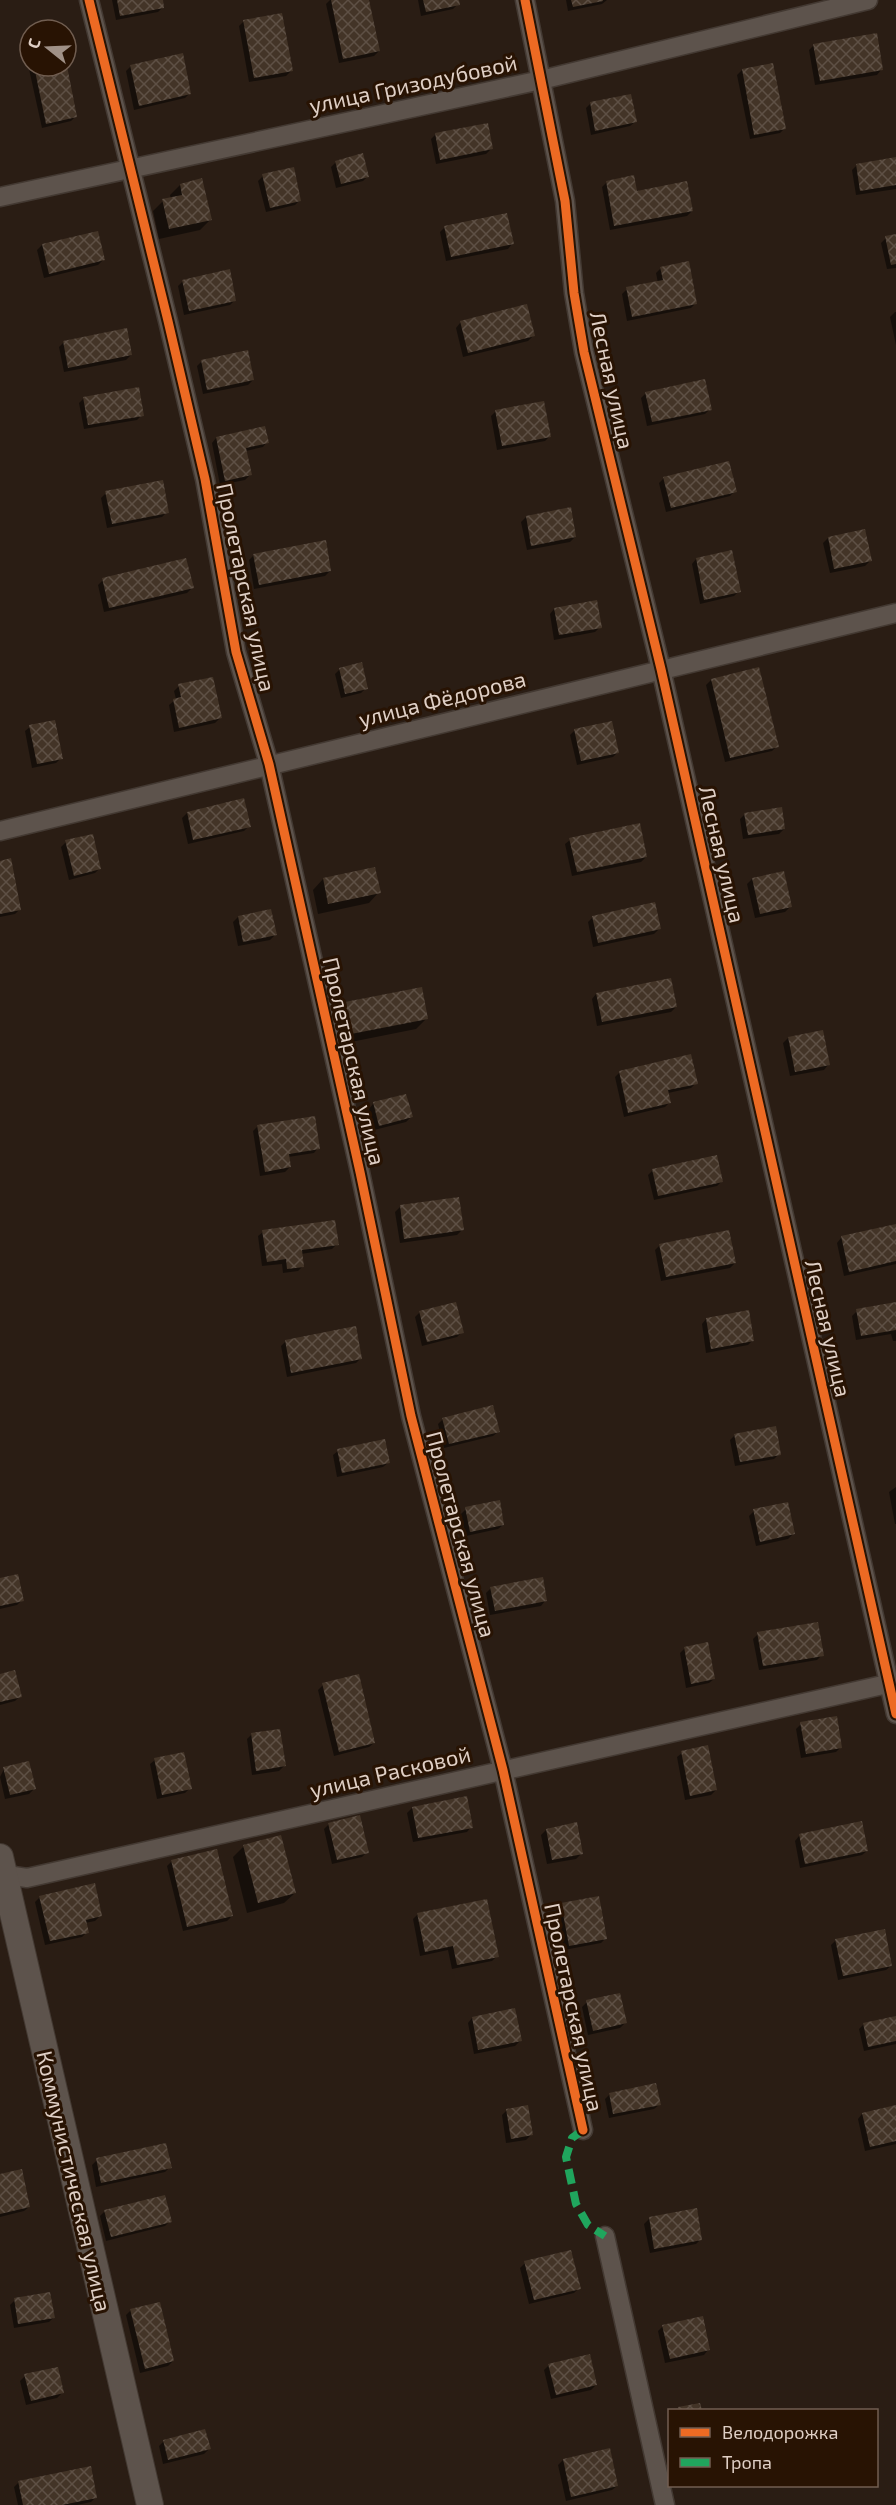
<svg xmlns="http://www.w3.org/2000/svg" width="896" height="2505" font-family="'Exo 2',sans-serif">
  <style>
    .shadow { fill: #0007 }
    .building { fill: url(#building-cross-hatch) }
    .lines { fill: none; stroke-linecap: round; stroke-linejoin: round }
    .street-casing { stroke: #433932; stroke-width: 21 }
    .secondary-casing { stroke: #433932; stroke-width: 28 }
    .street { stroke: #5d534c; stroke-width: 18 }
    .secondary { stroke: #5d534c; stroke-width: 26 }
    .quiet { stroke: #20a55d; stroke-width: 8; stroke-dasharray: 15 8; stroke-linecap: butt }
    .cycleway-casing { stroke: #281303; stroke-width: 13 }
    .cycleway { stroke: #ed6a23; stroke-width: 9 }
    .labels { text-anchor: middle; dominant-baseline: central; stroke-width: 6; stroke-linejoin: round; paint-order: stroke }
    .street-label { font-size: 22px; fill: #dfcfc5; stroke: #281303 }
  </style>
  <defs>
    <pattern id="building-cross-hatch" width="8" height="8" patternUnits="userSpaceOnUse" patternTransform="scale(1.5)"><rect width="8" height="8" fill="#433427"/><path d="M0 0l8 8M0 8l8-8" fill="none" stroke="#5e5045"/></pattern>
  </defs>
  <rect width="100%" height="100%" fill="#2a1d14"/>
  <path class="shadow" d="M112,0H161L163,7L158,12L116,20Z
    M330,0H368L379,51L374,56L339,63L326,4Z
    M418,0H457L458,4L453,9L421,16Z
    M566,0H607L602,4L568,11Z
    M244,21L291,71L286,76L249,82L239,26Z
    M814,45L881,70L877,75L815,85L809,50Z
    M32,66H65L76,116L71,121L42,128L29,69Z
    M131,66L190,93L185,98L134,110L126,71Z
    M742,70L785,128L780,133L750,139L737,75Z
    M590,104L635,122L630,126L591,135L586,108Z
    M436,134L491,149L486,154L436,164L431,139Z
    M896,159V189L856,195L852,170L857,165Z
    M336,162L368,176L363,181L336,188L331,167Z
    M263,176L300,200L295,205L266,212L258,181Z
    M607,182L636,192L692,211L687,216L610,230L602,187Z
    M180,185L211,219L200,230L159,239L153,211L163,201L171,199L170,195Z
    M445,227L512,244L508,249L446,261L440,232Z
    M896,236V268L887,269L881,243L886,238Z
    M42,245L103,260L98,265L44,278L37,250Z
    M661,268L695,304L691,308L627,321L622,294L627,289L658,283L656,273Z
    M183,281L235,300L230,305L184,315L178,286Z
    M526,306L533,336L528,341L463,357L456,328L460,323Z
    M895,312H896V345L890,317Z
    M64,342L131,355L126,360L64,372L59,347Z
    M202,361L253,380L248,385L203,394L197,366Z
    M646,393L710,409L705,414L647,426L641,398Z
    M84,398L142,415L137,420L84,429L79,403Z
    M496,411L550,436L545,441L497,450L491,416Z
    M216,438L267,442L263,447L246,451L250,475L245,480L220,485L212,443Z
    M664,478L735,491L730,496L666,512L659,483Z
    M106,493L167,512L162,517L107,528L101,498Z
    M526,517L575,537L570,542L527,550L521,522Z
    M828,538L870,561L865,566L830,573L823,543Z
    M254,555L330,571L325,576L254,589L249,560Z
    M696,559L739,591L734,596L700,604L692,564Z
    M103,580L192,588L187,593L104,612L98,585Z
    M554,609L600,627L595,632L554,640L550,614Z
    M340,669L366,688L361,693L341,698L335,674Z
    M711,680L777,746L772,751L725,762L706,685Z
    M179,686L220,718L215,723L174,732L169,705L176,699L174,691Z
    M30,727L61,758L56,763L32,768L25,731Z
    M575,730L618,752L613,757L577,765L570,735Z
    M187,813L249,826L244,831L188,844L182,818Z
    M745,814L784,829L779,834L743,839L740,819Z
    M570,840L646,857L641,862L572,876L565,844Z
    M66,842L100,868L95,873L69,880L61,847Z
    M0,862L20,909L15,914L0,917Z
    M323,879L379,892L369,903L318,914L313,890Z
    M752,879L790,907L785,912L755,918L747,884Z
    M238,917L275,935L270,940L238,946L233,922Z
    M593,917L659,929L654,934L593,947L588,922Z
    M596,994L676,1007L671,1012L597,1026L592,999Z
    M346,1004L426,1019L416,1029L341,1044L335,1014Z
    M788,1038L828,1065L824,1070L790,1076L783,1043Z
    M620,1072L696,1083L691,1088L668,1093L670,1102L665,1107L624,1117L615,1077Z
    M373,1104L411,1117L406,1122L374,1130L369,1109Z
    M258,1126L318,1148L314,1153L288,1157L290,1167L285,1172L260,1176L253,1131Z
    M653,1170L722,1181L717,1186L654,1200L648,1175Z
    M400,1207L462,1230L457,1235L400,1243L395,1212Z
    M896,1225V1264L844,1276L837,1243L841,1238Z
    M263,1232L337,1244L332,1249L301,1254L303,1266L298,1271L283,1273L282,1264L262,1266L258,1236Z
    M660,1245L735,1263L730,1268L661,1281L655,1250Z
    M896,1304V1341H893L891,1334L856,1340L852,1316L857,1311Z
    M420,1312L462,1332L457,1337L422,1346L415,1317Z
    M706,1319L753,1340L748,1345L706,1353L702,1324Z
    M286,1341L361,1358L356,1363L287,1377L281,1346Z
    M443,1419L498,1432L493,1436L444,1448L438,1424Z
    M735,1435L779,1454L774,1459L735,1466L730,1440Z
    M338,1451L388,1463L383,1467L337,1477L333,1455Z
    M896,1487V1524H895L889,1492Z
    M466,1509L503,1525L498,1529L466,1536L461,1514Z
    M754,1511L793,1534L788,1539L756,1546L749,1516Z
    M0,1580L22,1600L17,1605L0,1609Z
    M491,1588L545,1601L541,1606L490,1615L486,1593Z
    M758,1634L822,1655L817,1660L759,1670L753,1639Z
    M685,1648L714,1679L709,1683L686,1688L680,1653Z
    M0,1676L20,1696L15,1701L0,1705Z
    M323,1685L374,1743L369,1747L334,1756L318,1690Z
    M801,1724L840,1748L836,1752L801,1758L796,1729Z
    M252,1734L284,1766L279,1771L252,1775L247,1739Z
    M682,1753L716,1790L711,1795L685,1800L677,1757Z
    M155,1760L190,1788L185,1793L157,1799L150,1764Z
    M4,1769L34,1789L29,1794L5,1799L0,1777Z
    M412,1808L471,1827L467,1832L413,1842L407,1813Z
    M329,1824L367,1852L362,1857L332,1864L324,1829Z
    M546,1830L581,1854L576,1859L547,1864L541,1835Z
    M799,1836L867,1851L862,1855L800,1868L795,1841Z
    M243,1847L295,1893L284,1903L247,1913L233,1857Z
    M172,1861L232,1916L227,1921L183,1931L167,1866Z
    M40,1897L100,1916L95,1921L85,1923L87,1932L82,1937L45,1945L35,1902Z
    M562,1905L606,1938L601,1943L564,1950L557,1910Z
    M418,1914L497,1956L492,1961L452,1969L448,1950L420,1956L413,1919Z
    M836,1940L891,1966L886,1970L838,1980L831,1945Z
    M587,2002L625,2023L620,2028L588,2035L582,2007Z
    M896,2017V2044L864,2051L859,2029L864,2024Z
    M472,2018L520,2041L515,2046L474,2054L468,2023Z
    M610,2094L659,2105L654,2109L609,2118L605,2099Z
    M896,2107V2144L865,2151L858,2119L862,2114Z
    M507,2110L531,2135L526,2140L506,2143L502,2115Z
    M97,2160L170,2167L165,2172L96,2187L92,2165Z
    M0,2175L29,2207L24,2211L0,2217Z
    M695,2210L701,2239L696,2244L650,2253L644,2224L649,2219Z
    M105,2211L170,2221L165,2226L106,2241L100,2216Z
    M525,2263L579,2288L574,2293L529,2304L520,2268Z
    M15,2300L54,2317L49,2322L14,2328L10,2305Z
    M131,2310L173,2361L168,2366L140,2373L126,2315Z
    M663,2326L708,2350L704,2355L665,2363L658,2331Z
    M549,2365L596,2385L591,2390L551,2399L544,2370Z
    M25,2376L62,2393L57,2398L26,2405L20,2381Z
    M164,2441L209,2449L204,2454L163,2464L159,2446Z
    M563,2460L617,2486L612,2490L566,2501L558,2465Z
    M19,2482L96,2497L91,2502L77,2505H18L14,2487Z"/>
  <path class="building" d="M117,0H163L164,8L120,16Z
    M331,0H369L380,51L343,59Z
    M423,0H459L460,5L426,12Z
    M571,0H603V1L573,7Z
    M282,13L293,71L254,78L243,20Z
    M877,33L883,70L820,81L813,44Z
    M183,53L191,94L139,106L130,65Z
    M773,63L786,129L754,135L742,69Z
    M34,66H67L77,117L46,124Z
    M631,94L637,122L595,131L590,102Z
    M488,123L493,149L440,160L435,133Z
    M363,153L369,177L341,184L335,161Z
    M896,157V185L860,191L856,164Z
    M294,167L301,201L270,208L262,174Z
    M634,175L637,191L687,181L693,211L614,226L606,181Z
    M202,178L212,220L169,229L162,199L182,195L180,184Z
    M507,213L514,244L451,257L444,226Z
    M98,231L105,260L49,274L42,244Z
    M896,234V264L891,265L885,236Z
    M689,261L697,304L632,317L626,287L663,280L660,267Z
    M230,269L236,301L189,311L182,280Z
    M527,304L535,336L468,353L460,321Z
    M127,328L132,355L68,368L63,341Z
    M248,350L254,380L207,390L201,360Z
    M705,379L712,410L652,422L645,392Z
    M139,387L144,416L88,425L83,397Z
    M544,401L551,437L502,446L495,410Z
    M265,426L269,443L246,448L252,475L225,481L216,437Z
    M729,461L737,492L671,508L663,477Z
    M163,480L169,513L112,524L105,491Z
    M571,507L576,537L531,546L526,516Z
    M865,529L872,561L834,569L828,537Z
    M326,540L331,571L259,585L253,554Z
    M732,550L741,592L704,600L696,558Z
    M186,558L194,588L109,608L102,578Z
    M597,600L602,628L559,635L554,608Z
    M362,662L368,689L345,694L339,668Z
    M759,667L779,747L730,758L711,679Z
    M213,677L222,718L179,728L173,699L181,697L178,684Z
    M55,720L63,759L37,764L29,725Z
    M612,721L619,753L581,761L574,729Z
    M244,798L251,827L193,840L187,812Z
    M782,807L785,829L748,835L744,813Z
    M640,823L647,857L577,872L569,838Z
    M93,834L101,869L74,876L65,840Z
    M11,858L21,910L0,914V861Z
    M375,867L381,893L328,904L323,878Z
    M784,871L792,907L760,914L752,878Z
    M655,902L661,929L598,943L592,916Z
    M271,909L277,935L243,942L238,916Z
    M671,978L677,1007L602,1022L596,993Z
    M422,987L428,1019L351,1034L345,1002Z
    M823,1030L830,1065L795,1072L788,1037Z
    M691,1054L698,1084L668,1090L671,1103L628,1113L619,1071Z
    M406,1094L413,1117L379,1126L373,1102Z
    M315,1116L320,1149L289,1154L291,1167L265,1172L257,1125Z
    M717,1155L723,1182L658,1196L652,1169Z
    M459,1197L464,1230L404,1239L400,1205Z
    M335,1220L339,1245L302,1250L304,1267L287,1269L286,1259L267,1262L262,1230Z
    M896,1224V1261L849,1272L841,1236Z
    M729,1230L736,1263L666,1277L659,1244Z
    M456,1302L464,1333L427,1342L419,1311Z
    M896,1302V1330L861,1336L856,1309Z
    M749,1310L754,1341L711,1349L706,1318Z
    M356,1326L362,1359L291,1373L285,1340Z
    M493,1405L500,1432L449,1444L442,1418Z
    M776,1426L781,1455L740,1462L734,1434Z
    M385,1439L390,1463L342,1473L337,1449Z
    M500,1500L504,1525L470,1532L465,1507Z
    M788,1502L795,1534L760,1542L753,1509Z
    M18,1574L24,1601L0,1606V1578Z
    M543,1577L547,1601L495,1611L490,1587Z
    M818,1622L824,1656L763,1666L757,1632Z
    M708,1642L715,1679L691,1684L684,1647Z
    M15,1670L22,1697L0,1702V1674Z
    M359,1674L375,1743L339,1752L322,1683Z
    M837,1716L842,1748L806,1754L800,1722Z
    M280,1729L286,1766L256,1771L251,1733Z
    M708,1745L717,1790L690,1796L681,1751Z
    M184,1752L192,1789L162,1795L154,1758Z
    M29,1761L36,1789L10,1795L3,1767Z
    M467,1796L473,1828L418,1838L412,1807Z
    M360,1815L369,1853L337,1860L328,1823Z
    M862,1821L868,1851L805,1864L799,1834Z
    M577,1822L583,1854L552,1860L546,1829Z
    M281,1835L296,1893L258,1903L243,1845Z
    M217,1849L233,1916L187,1927L171,1860Z
    M95,1883L102,1916L86,1920L89,1933L50,1941L39,1896Z
    M599,1896L607,1939L569,1946L561,1903Z
    M487,1899L499,1957L457,1965L453,1946L425,1952L417,1913Z
    M885,1929L892,1966L843,1976L835,1939Z
    M620,1993L627,2023L593,2031L586,2000Z
    M515,2008L522,2041L478,2050L472,2017Z
    M896,2016V2041L868,2047L863,2023Z
    M656,2083L661,2105L613,2114L609,2093Z
    M528,2105L533,2135L511,2139L506,2109Z
    M896,2105V2141L870,2147L862,2113Z
    M166,2143L172,2168L101,2183L96,2158Z
    M22,2169L30,2207L0,2214V2174Z
    M165,2195L172,2222L111,2237L104,2210Z
    M697,2208L702,2240L654,2249L649,2217Z
    M571,2250L581,2289L534,2300L524,2261Z
    M50,2292L55,2318L18,2324L14,2298Z
    M160,2302L174,2361L145,2369L130,2309Z
    M703,2316L710,2350L670,2359L662,2325Z
    M590,2354L597,2385L556,2395L548,2364Z
    M58,2367L64,2393L31,2401L24,2374Z
    M700,2403L702,2410H678V2407Z
    M205,2429L211,2449L168,2460L163,2440Z
    M610,2448L618,2486L571,2497L563,2459Z
    M91,2466L97,2498L62,2505H23L18,2481Z"/>
  <g class="lines">
    <g class="street-casing">
      <path id="street" d="M89,0L168,321L205,479L236,652L269,764L360,1172L411,1416L503,1770L583,2130
        M525,0L565,201L574,293L584,352L661,669L896,1714
        M0,197L541,80L868,0
        M0,831L896,613
        M0,1874L27,1878L896,1682
        M605,2236L665,2505"/>
    </g>
    <g class="secondary-casing">
      <path id="secondary" d="M0,1857L150,2505"/>
    </g>
    <use href="#street" class="street"/>
    <use href="#secondary" class="secondary"/>
    <path class="quiet" d="M583,2130L572,2138L566,2157L576,2204L588,2225L605,2236"/>
    <g class="cycleway-casing">
      <path id="cycleway" d="M89,0L168,321L205,479L236,652L269,764L360,1172L411,1416L503,1770L583,2130
        M525,0L565,201L574,293L584,352L661,669L896,1714"/>
    </g>
    <use href="#cycleway" class="cycleway"/>
  </g>
  <g class="labels">
    <g class="street-label">
      <text transform="translate(413 83) rotate(-12)">улица Гризодубовой</text>
      <text transform="translate(613 380) rotate(78)">Лесная улица</text>
      <text transform="translate(247 587) rotate(78)">Пролетарская улица</text>
      <text transform="translate(442 698) rotate(-14)">улица Фёдорова</text>
      <text transform="translate(723 854) rotate(77)">Лесная улица</text>
      <text transform="translate(355 1061) rotate(77)">Пролетарская улица</text>
      <text transform="translate(829 1328) rotate(77)">Лесная улица</text>
      <text transform="translate(462 1534) rotate(75)">Пролетарская улица</text>
      <text transform="translate(390 1771) rotate(-13)">улица Расковой</text>
      <text transform="translate(575 2007) rotate(78)">Пролетарская улица</text>
      <text transform="translate(75 2181) rotate(77)">Коммунистическая улица</text>
    </g>
  </g>
  <rect x="668" y="2409" width="210" height="78" fill="#281303" stroke="#715e51" stroke-width="1.5"/>
  <rect x="680" y="2428" width="30" height="9" fill="#ed6a23" stroke="#715e51" stroke-width="1.5"/>
  <text x="722" y="2439" font-size="18" fill="#dfcfc5">Велодорожка</text>
  <rect x="680" y="2458" width="30" height="9" fill="#20a55d" stroke="#715e51" stroke-width="1.5"/>
  <text x="722" y="2469" font-size="18" fill="#dfcfc5">Тропа</text>
  <g transform="translate(48 48) rotate(288)"><circle r="28" fill="#281303" stroke="#715e51" stroke-width="1.5"/>
  <path d="M0-4.5L10 22L0 15L-10 22Z" fill="#a09187"/>
  <text y="-9" font-size="16" font-weight="bold" text-anchor="middle" fill="#dfcfc5">С</text>
  </g>
</svg>
